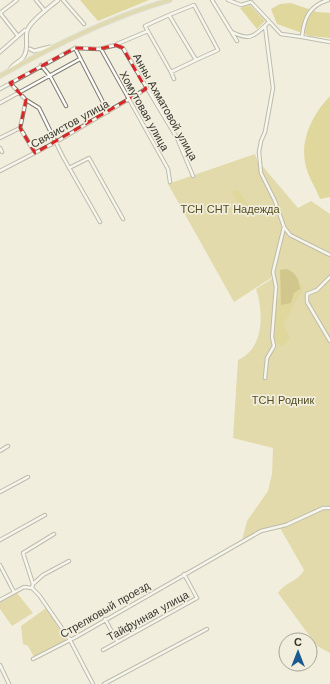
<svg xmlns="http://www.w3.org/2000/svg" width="330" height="684" font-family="'Work Sans',sans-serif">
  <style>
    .green { fill: #d1c16b }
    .forest { fill: #ccba4f }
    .water { fill: #ab9828 }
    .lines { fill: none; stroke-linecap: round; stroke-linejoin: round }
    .minor-casing { stroke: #817e6f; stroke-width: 4.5 }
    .tertiary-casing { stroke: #817e6f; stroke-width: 5 }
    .primary-casing { stroke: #cfcfcd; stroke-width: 6 }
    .minor { stroke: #fff; stroke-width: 2.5 }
    .tertiary { stroke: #fff; stroke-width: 3 }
    .primary { stroke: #ccc17d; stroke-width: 4 }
    .marked { fill: none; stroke: #d62828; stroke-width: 3; stroke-dasharray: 8 5; stroke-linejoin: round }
    .labels { text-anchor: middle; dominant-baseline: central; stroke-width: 3.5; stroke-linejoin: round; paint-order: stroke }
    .street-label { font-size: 11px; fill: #36352e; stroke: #f1eede }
    .park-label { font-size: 11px; fill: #564e22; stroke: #f1eede }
  </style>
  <rect width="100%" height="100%" fill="#f1eede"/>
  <path class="green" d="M255,154L282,225L259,162L298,208L311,201L330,214V653L317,646L278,593C285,582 299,581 304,570L279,526L262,529L242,540L247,521L268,491L272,474L273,448L233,438L238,360C264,349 264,312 256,289L273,278L284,230L283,228L271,278L234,302L168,184Z
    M17,593L33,613L12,626L0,609V602Z
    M46,608L67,640L34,657L28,646L23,644L21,626Z"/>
  <path class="forest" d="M80,0H149L98,21Z
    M291,3L317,12L330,13V38L310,36L277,24L271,9L280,4Z
    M250,5L265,21L257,29L240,8Z
    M330,96V197L320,199C317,190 311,182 308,173C297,145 311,116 330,96Z
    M238,190L253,211V216L233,197L232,191Z
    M302,283L303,290L295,302L284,325L290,338L282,346L275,342L274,330L277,299L281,297V305L300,289L299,284Z"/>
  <path class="water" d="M286,269C296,272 299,279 300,289L294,293L291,303L281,305L280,270Z"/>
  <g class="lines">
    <g class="minor-casing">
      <path id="minor" d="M17,0L0,13L18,36
        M36,0L45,11
        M63,0L84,24
        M212,0L237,41
        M228,0L241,5L251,2L281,34L302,37
        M328,0C309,6 304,18 302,37L330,42
        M169,15L194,5L218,50L196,60
        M265,26L273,88L265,132L261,141L259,152L261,173L275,201L284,227L290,235L330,255
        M232,32C251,42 255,35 269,22
        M117,44L148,31
        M75,48L99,49L116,45L123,48L177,138L193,176
        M75,48L108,112
        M101,49L168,169L170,182
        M0,52L25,30L27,31
        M41,65L50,76L66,106
        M171,72L196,60L169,15L145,26L171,72L174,79
        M10,83L26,100L39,108L63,157L100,222
        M0,89L75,48
        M0,103L80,59
        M20,128L35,153
        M0,138L20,128L26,100
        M0,148L2,152
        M69,168L89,158L123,219
        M0,171L56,142L146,89
        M330,277L317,290L307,294V302L330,341
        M265,378L267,358L274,346L272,337L276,287L273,272L284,227
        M0,451L8,446
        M0,492L28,477
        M0,540L45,515
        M0,565L14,592
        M33,584L43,575L69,561
        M32,588L39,595L70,640L93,684
        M32,588L33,584L23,553L54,534
        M0,600L24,587L32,588
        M105,619L117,641
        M103,650L197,598L184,574
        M33,659L76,637L261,531L286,525L323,508H330
        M0,665L9,684
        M104,684L207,629"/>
    </g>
    <g class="tertiary-casing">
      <path id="tertiary" d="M30,49L34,51L50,47
        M9,71C13,63 21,62 24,56C29,48 25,40 27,31C30,21 50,7 58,0"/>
    </g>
    <g class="primary-casing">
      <path id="primary" d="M0,76C54,45 110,17 170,0"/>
    </g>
    <use href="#minor" class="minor"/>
    <use href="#tertiary" class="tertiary"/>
    <use href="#primary" class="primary"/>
  </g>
  <path d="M0 0H330V684H0ZM116,45L123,48L146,89L35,153L20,128L26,100L10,83L75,48L99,49Z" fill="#f1eede" fill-opacity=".55" fill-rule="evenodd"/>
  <path class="marked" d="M116,45L123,48L146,89L35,153L20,128L26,100L10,83L75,48L99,49Z"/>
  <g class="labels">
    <g class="street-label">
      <text transform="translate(165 107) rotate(61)">Анны Ахматовой улица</text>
      <text transform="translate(144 111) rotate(61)">Хомутовая улица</text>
      <text transform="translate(70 124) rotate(-29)">Связистов улица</text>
      <text transform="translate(105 610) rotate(-30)">Стрелковый проезд</text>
      <text transform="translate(148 616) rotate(-29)">Тайфунная улица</text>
    </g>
    <g class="park-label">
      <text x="230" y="209">ТСН СНТ Надежда</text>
      <text x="283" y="400">ТСН Родник</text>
    </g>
  </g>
  <g transform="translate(298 652)"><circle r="19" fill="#f1eede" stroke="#a6a498"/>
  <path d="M0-3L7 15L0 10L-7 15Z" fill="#1a5a90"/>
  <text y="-6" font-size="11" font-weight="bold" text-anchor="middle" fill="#36352e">С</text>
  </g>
</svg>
